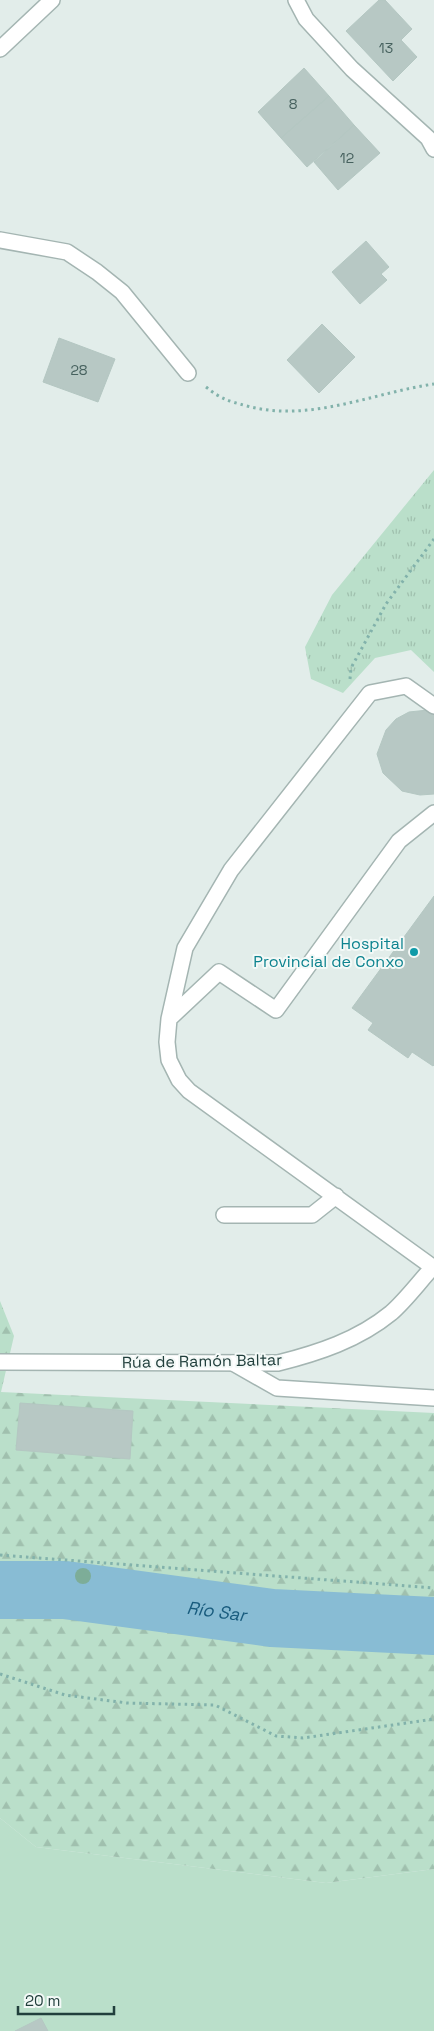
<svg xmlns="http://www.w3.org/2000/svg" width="434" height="2031" font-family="'Space Grotesk',sans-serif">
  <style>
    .grass { fill: #badfca }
    .forest { fill: url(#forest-firs) }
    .park { fill: url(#park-tufts) }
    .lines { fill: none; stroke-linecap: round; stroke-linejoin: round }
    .river { stroke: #88bcd4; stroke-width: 58 }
    .building { fill: #b7c8c4; stroke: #b4c7c2 }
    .service-casing { stroke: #a4b5b2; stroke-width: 18 }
    .minor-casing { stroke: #a4b5b2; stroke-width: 18 }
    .tertiary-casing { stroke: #a4b5b2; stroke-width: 18 }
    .path { stroke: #82b2ab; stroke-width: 3; stroke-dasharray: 2.5 4; stroke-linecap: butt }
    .service { stroke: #fff; stroke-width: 15 }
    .minor { stroke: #fff; stroke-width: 15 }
    .tertiary { stroke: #fff; stroke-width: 15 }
    .tree { fill: #7dad98 }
    .culture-dot { fill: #0f9aa8; stroke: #f3f9f7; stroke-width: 2 }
    .labels { text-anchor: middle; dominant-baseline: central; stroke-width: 4; stroke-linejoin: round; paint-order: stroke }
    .number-label { font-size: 14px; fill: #46615e }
    .culture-label { font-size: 16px; fill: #0d838f; stroke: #f3f9f7; text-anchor: end }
    .street-label { font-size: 16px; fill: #213f3c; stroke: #f3f9f7 }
    .water-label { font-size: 18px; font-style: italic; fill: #195c7e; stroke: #f3f9f7 }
  </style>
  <defs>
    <pattern id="forest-firs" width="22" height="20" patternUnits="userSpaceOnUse" patternTransform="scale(1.25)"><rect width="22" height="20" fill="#badfca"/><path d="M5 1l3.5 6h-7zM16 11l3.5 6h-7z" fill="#a0c0ae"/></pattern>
    <pattern id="park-tufts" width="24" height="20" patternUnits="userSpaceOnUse" patternTransform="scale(1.25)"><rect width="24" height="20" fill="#badfca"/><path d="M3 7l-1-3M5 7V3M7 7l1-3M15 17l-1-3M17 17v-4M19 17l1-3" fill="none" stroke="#a0c0ae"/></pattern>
  </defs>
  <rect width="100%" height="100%" fill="#e2edea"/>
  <path class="grass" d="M0,1818L36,1847L326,1883L434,1869V2031H0Z"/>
  <path class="forest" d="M0,1301L14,1336L1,1392L434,1413V1869L326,1883L36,1847L0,1818Z"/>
  <path class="park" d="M434,470V672L411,650L375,658L343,693L311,679L305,647L332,595Z"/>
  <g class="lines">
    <path class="river" id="s1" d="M0,1590H65L272,1618L434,1626"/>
  </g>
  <path class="building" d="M379,0H385L412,29L401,40L417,57L393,81L346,31Z
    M304,68L329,96L281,138L258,112Z
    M329,96L354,125L307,167L281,138Z
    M354,125L380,153L338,190L314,162Z
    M366,241L389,267L381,274L387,280L360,304L332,272Z
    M322,324L355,357L319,393L287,360Z
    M59,338L115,359L98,402L43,382Z
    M428,710L434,712V794L420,795L402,791L383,773L377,754L386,730L396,719L409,712Z
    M434,896V1065L433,1066L412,1052L408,1058L368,1030L373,1023L352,1008Z
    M20,1403L133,1411L130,1459L16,1450Z
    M41,2018L48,2031H15Z"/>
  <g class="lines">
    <g class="service-casing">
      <path id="service" d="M434,706L406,686L370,693L231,870L185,948L169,1019L167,1042L169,1060L179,1080L189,1091L434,1268
        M169,1019L219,972L276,1010L399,841L434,813
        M224,1215H312L336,1196
        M233,1363L277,1388L434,1398"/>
    </g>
    <g class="minor-casing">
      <path id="minor" d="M296,0L306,19L352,69L428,138L434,149
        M0,49L52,0
        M0,240L67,252L97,272L122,292L188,373"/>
    </g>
    <g class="tertiary-casing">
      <path id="tertiary" d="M0,1362L278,1363C318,1353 358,1340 391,1313C406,1300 419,1282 433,1267"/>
    </g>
    <path class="path" d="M206,387C221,399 228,401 247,406C310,423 372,393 434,384
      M350,679L351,668L386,604L434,539
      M0,1555L434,1588
      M0,1674L65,1695L127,1703L215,1705L276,1736L303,1738L434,1719"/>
    <use href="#service" class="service"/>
    <use href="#minor" class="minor"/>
    <use href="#tertiary" class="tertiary"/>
  </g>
  <circle class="tree" cx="83" cy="1576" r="8"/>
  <circle class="culture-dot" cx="414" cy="952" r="5"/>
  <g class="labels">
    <g class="number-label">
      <text x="386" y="48">13</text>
      <text x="293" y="104">8</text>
      <text x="347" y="158">12</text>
      <text x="79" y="370">28</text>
    </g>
    <g class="culture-label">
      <text x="404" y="943">Hospital<tspan x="404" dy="18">Provincial de Conxo</tspan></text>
    </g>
    <g class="street-label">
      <text transform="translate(202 1361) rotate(-1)">Rúa de Ramón Baltar</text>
    </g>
    <g class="water-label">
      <text stroke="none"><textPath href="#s1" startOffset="218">Río Sar</textPath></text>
    </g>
  </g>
  <path d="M18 2006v8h96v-8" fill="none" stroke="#213f3c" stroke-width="2.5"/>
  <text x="25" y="2006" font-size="15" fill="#213f3c" stroke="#f3f9f7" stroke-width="4" paint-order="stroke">20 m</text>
</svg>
